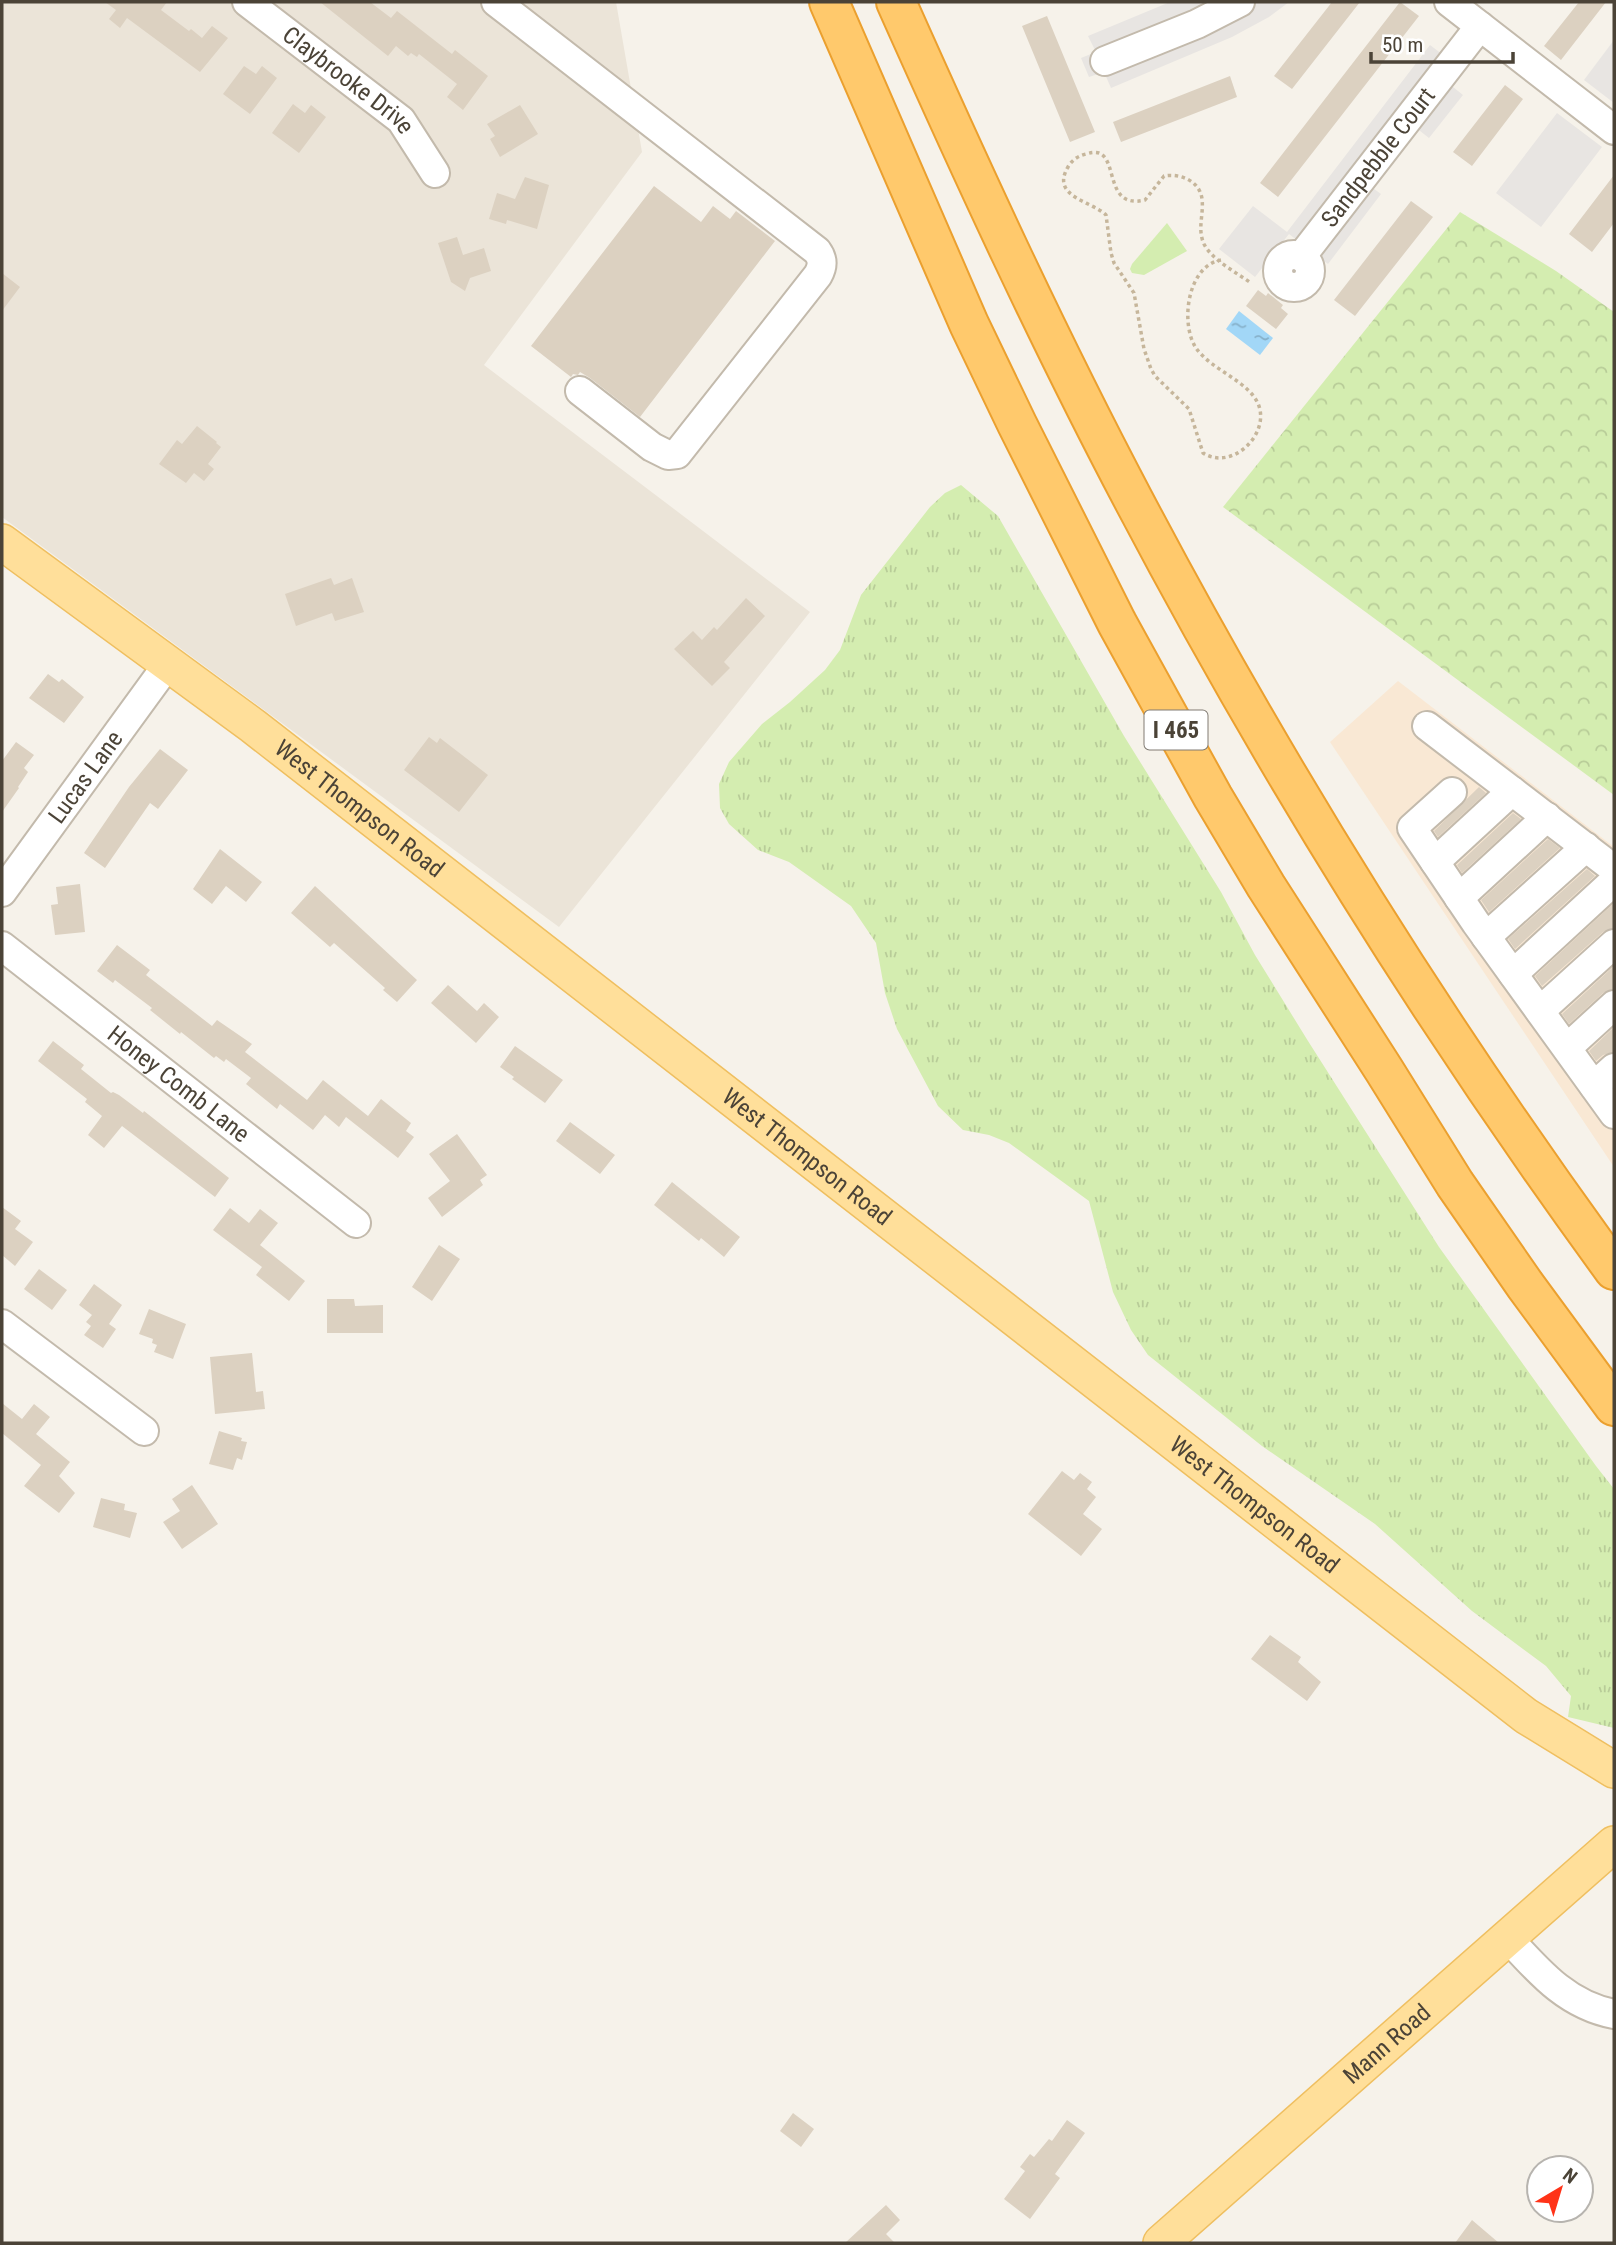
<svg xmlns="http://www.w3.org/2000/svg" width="1616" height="2245" font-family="'Roboto Condensed',sans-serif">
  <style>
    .residential { fill: #ebe4d8 }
    .commercial { fill: #f9e8d4 }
    .grass { fill: url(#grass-tufts) }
    .forest { fill: url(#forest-crowns) }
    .green { fill: #d4edb0 }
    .parking { fill: #e8e5e2 }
    .water { fill: url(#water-ripples) }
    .building { fill: #dcd1c1 }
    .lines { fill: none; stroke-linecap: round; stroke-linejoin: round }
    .minor-casing { stroke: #c3baac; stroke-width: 32 }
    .major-casing { stroke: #efbf60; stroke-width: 38 }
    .highway-casing { stroke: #eba02f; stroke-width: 42 }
    .path { stroke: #c6b69b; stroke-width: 3.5; stroke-dasharray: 3.5 3.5; stroke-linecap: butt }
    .minor { stroke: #fff; stroke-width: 28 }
    .major { stroke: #ffdf9a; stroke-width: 35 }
    .highway { stroke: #ffc96c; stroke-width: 38 }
    .labels { text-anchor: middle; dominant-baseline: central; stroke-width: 5; stroke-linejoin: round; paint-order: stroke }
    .shield { fill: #fff; stroke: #817b73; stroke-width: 2 }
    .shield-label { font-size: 23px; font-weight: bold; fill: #4b4337 }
    .street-label { font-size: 24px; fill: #4b4337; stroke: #fff }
  </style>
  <defs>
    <pattern id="grass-tufts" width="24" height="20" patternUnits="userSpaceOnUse" patternTransform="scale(1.75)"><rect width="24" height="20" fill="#d4edb0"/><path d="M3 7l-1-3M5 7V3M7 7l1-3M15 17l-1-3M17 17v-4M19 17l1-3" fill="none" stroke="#b8cc98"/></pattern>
    <pattern id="forest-crowns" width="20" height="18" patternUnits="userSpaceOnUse" patternTransform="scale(1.75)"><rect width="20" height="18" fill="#d4edb0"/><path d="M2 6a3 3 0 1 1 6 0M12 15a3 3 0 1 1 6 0" fill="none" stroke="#b8cc98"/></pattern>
    <pattern id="water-ripples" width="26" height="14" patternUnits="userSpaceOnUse" patternTransform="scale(1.75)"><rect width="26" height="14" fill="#a2d7f7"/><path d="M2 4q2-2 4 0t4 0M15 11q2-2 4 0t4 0" fill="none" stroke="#86b0c9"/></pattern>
  </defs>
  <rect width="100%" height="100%" fill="#f6f2ea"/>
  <path class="residential" d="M2,2H616L642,152L484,365L810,612L559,927L2,517Z"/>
  <path class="commercial" d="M1398,681L1614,847V1167L1330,742Z"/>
  <path class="grass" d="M961,485L998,516L1124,736L1221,892L1255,955L1308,1041L1439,1247L1596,1466L1614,1489V1728L1568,1717L1571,1696L1546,1666L1472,1611L1375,1524L1262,1446L1148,1355L1131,1330L1113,1292L1089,1201L1009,1143L989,1135L963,1130L938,1106L897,1029L885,993L876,943L851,906L789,862L758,850L729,824L720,808L719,784L729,762L762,724L790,702L825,670L840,650L861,595L930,507L945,493Z"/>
  <path class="forest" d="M1460,212L1556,271L1614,312V795L1223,507Z"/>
  <path class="green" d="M1167,223L1187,251L1144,275L1132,273L1130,269L1132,264Z"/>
  <path class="parking" d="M1170,2H1289L1269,17L1232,37L1111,88L1104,72L1089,77L1081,58L1096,52L1088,36Z
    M1614,40V103L1584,80Z
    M1430,45L1459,67L1448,83L1463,95L1429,138L1415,127L1370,186L1381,194L1328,264L1289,234L1255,277L1219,249L1253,206L1287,232Z
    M1557,113L1602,147L1541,227L1496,193Z"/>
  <path class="water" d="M1239,311L1273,338L1260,355L1226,329Z"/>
  <path class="building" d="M105,2H167L161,10L189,31L191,29L202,38L212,26L228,38L200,72L127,18L120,28L109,19L116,10Z
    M320,2H370L391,18L397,11L452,54L455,50L488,76L463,110L447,97L457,84L419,54L417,57L411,53L408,56L396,46L388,56Z
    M1332,2H1360L1292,89L1274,76Z
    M1400,2L1419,16L1278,197L1260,183Z
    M1579,2H1606L1561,60L1544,46Z
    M1047,16L1095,132L1070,142L1022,26Z
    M244,66L256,74L262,66L277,78L250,114L223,94Z
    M1230,76L1237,97L1121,142L1113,122Z
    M1505,85L1523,99L1472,166L1453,152Z
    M293,104L305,113L311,105L326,117L299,153L272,133Z
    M520,105L538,134L500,157L490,139L495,136L487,124Z
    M1614,175V223L1592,252L1569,234Z
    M525,177L549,185L537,229L507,220L506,224L489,219L497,193L515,199Z
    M654,186L701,222L713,206L730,219L736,211L775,241L640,417L590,378L580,372L578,375L573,374L571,377L531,346Z
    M1411,201L1433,217L1355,316L1334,300Z
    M457,237L463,255L484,248L491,271L470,278L465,291L451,282L438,243Z
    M2,273L20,287L2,311Z
    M1258,290L1266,296L1268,293L1283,305L1281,308L1288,314L1276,329L1246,306Z
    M197,426L217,442L216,443L221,447L208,464L214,469L204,481L194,473L186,483L159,464L177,440L182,444Z
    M331,578L334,585L352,578L364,612L335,621L332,613L296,626L285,594Z
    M746,598L765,616L724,662L730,668L712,686L674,649L693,631L702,640L714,627L717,630Z
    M48,674L59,682L62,679L84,697L64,723L29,698Z
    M429,737L437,743L440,738L488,775L459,812L404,770Z
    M16,742L34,755L24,768L28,772L18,787L19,788L2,812V761Z
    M160,749L188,770L158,809L150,803L105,868L84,853L129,787Z
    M1479,787L1486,793L1438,837L1434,831Z
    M1513,813L1521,819L1462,873L1457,865Z
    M1548,839L1560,848L1489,912L1481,900Z
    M220,849L262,882L246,902L226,886L212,904L193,889Z
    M1587,869L1595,876L1515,949L1508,939Z
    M80,884L85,932L55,935L51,905L58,904L56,887Z
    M315,886L417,980L397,1002L383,990L385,988L334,943L330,947L291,913Z
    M1614,903V928L1603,932L1542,986L1535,976Z
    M117,945L150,970L146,975L212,1026L217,1020L252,1044L245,1052L307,1100L323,1080L368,1116L381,1099L411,1123L406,1131L414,1137L398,1158L346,1117L339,1127L325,1115L313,1130L280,1104L277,1109L246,1084L251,1078L226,1059L224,1062L216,1056L214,1058L181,1032L180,1034L150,1010L152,1008L115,980L113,983L97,971Z
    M1614,966V989L1603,993L1569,1024L1562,1014Z
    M448,985L477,1011L484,1003L499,1017L476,1043L431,1003Z
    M1614,1027V1052L1603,1055L1596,1061L1589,1051Z
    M53,1041L84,1065L81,1069L111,1093L113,1092L119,1095L143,1113L144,1111L229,1178L215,1197L122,1126L104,1148L88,1135L102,1116L85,1102L87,1099L38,1061Z
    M515,1046L563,1080L545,1103L512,1079L514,1077L500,1067Z
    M570,1122L615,1155L600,1174L556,1141Z
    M457,1134L487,1175L480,1180L483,1185L442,1217L428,1198L450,1181L429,1154Z
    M672,1182L740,1237L724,1257L701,1238L699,1241L654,1205Z
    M2,1207L21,1221L15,1229L33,1242L15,1266L2,1255Z
    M230,1208L249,1223L260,1209L278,1223L260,1245L305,1281L289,1301L256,1275L262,1267L213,1230Z
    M439,1245L460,1259L432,1301L412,1287Z
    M39,1269L67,1290L52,1310L24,1289Z
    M94,1284L122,1305L109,1324L116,1329L103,1348L84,1335L91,1326L86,1322L92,1315L79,1305Z
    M327,1299H354L355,1306L383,1305V1333H327Z
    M149,1309L186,1324L173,1359L154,1352L157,1345L152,1343L153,1339L139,1334Z
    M252,1353L256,1392L263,1391L265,1409L215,1414L210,1357Z
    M2,1403L22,1419L34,1404L50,1417L36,1434L70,1462L59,1476L75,1493L59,1513L24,1486L41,1465L2,1433Z
    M219,1431L242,1438L241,1441L247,1442L242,1460L237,1458L233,1470L209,1464Z
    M1062,1471L1074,1480L1080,1473L1092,1482L1087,1489L1096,1497L1083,1514L1102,1529L1081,1556L1028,1514Z
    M192,1485L218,1524L182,1549L163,1522L180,1511L172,1499Z
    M101,1498L125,1504L124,1510L137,1513L130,1538L93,1527Z
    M1270,1635L1301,1657L1298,1662L1321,1682L1307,1701L1251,1659Z
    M793,2113L814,2129L801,2147L780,2131Z
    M1067,2120L1085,2133L1055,2174L1060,2178L1030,2219L1004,2199L1025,2171L1020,2167L1030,2154L1034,2157L1049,2139L1052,2141Z
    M886,2205L900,2220L886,2234L895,2243H845Z
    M1472,2220L1499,2243H1455Z"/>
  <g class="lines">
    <g class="minor-casing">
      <g id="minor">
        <path id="s1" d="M247,2L401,120L435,173"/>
        <path d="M496,2L817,251C823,259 823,266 818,275L677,454L668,455L652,447L580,391"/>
        <path d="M1449,2L1614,130"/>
        <path d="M1105,61L1197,24L1240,2"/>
        <circle cx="1294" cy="271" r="16"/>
        <path id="s2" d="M1301,257L1480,26"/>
        <path d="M1427,726L1614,869"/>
        <path d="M1452,792L1412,828L1476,923L1614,1114"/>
        <path d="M1435,862L1512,791"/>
        <path id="s3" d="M2,892L168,664"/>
        <path d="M1459,898L1547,817"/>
        <path d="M1486,937L1586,847"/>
        <path id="s4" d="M2,946L356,1223"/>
        <path d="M1513,974L1614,881"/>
        <path d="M1540,1011L1614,944"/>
        <path d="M1567,1048L1614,1005"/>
        <path d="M1594,1086L1614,1068"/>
        <path d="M2,1324L144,1431"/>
        <path d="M1508,1938C1539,1972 1567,2005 1614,2014"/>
      </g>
    </g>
    <g class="major-casing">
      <g id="major">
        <path id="s5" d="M2,542L253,726L1526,1716L1614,1770"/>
        <path id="s6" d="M1161,2243L1614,1844"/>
      </g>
    </g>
    <g class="highway-casing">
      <path id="highway" d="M829,2L969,324L1017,424L1117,623L1213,797L1266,886L1384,1070L1455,1184L1525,1285L1614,1406
        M896,2C971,170 1047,336 1133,499C1274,767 1435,1025 1614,1270"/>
    </g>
    <path class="path" d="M1221,260C1187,266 1180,324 1196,348C1212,371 1250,381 1259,406C1269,436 1231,471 1203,453L1189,409L1155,376L1151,369L1144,349L1134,293L1114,263L1111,253L1106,215C1092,201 1050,197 1068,167C1072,160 1078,156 1086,154C1124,141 1098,211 1145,200L1164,176C1180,173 1200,181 1202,199C1204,214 1197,229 1204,244C1212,260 1237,273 1251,283"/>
    <use href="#minor" class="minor"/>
    <use href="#major" class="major"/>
    <use href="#highway" class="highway"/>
  </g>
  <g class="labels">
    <rect class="shield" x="1144.5" y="710.5" width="63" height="39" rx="5"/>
    <g class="shield-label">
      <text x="1176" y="730">I 465</text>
    </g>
    <g class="street-label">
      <text stroke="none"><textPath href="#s1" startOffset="128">Claybrooke Drive</textPath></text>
      <text stroke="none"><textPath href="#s2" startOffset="126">Sandpebble Court</textPath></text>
      <text stroke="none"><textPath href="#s3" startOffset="142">Lucas Lane</textPath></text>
      <text stroke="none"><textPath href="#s5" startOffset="446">West Thompson Road</textPath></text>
      <text stroke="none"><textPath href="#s4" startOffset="224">Honey Comb Lane</textPath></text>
      <text stroke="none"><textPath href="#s5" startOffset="1013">West Thompson Road</textPath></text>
      <text stroke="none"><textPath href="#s5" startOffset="1580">West Thompson Road</textPath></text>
      <text stroke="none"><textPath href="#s6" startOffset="301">Mann Road</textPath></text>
    </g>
  </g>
  <rect width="1616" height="2245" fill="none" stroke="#4b4337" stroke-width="7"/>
  <g transform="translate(1560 2189) rotate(38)"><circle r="33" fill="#ffffff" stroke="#b7b4af" stroke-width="2"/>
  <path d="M0-5L12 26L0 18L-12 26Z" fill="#ff3318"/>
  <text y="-10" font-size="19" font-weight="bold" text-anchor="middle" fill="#4b4337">N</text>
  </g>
  <path d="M1371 52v10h142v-10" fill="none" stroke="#4b4337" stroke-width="3.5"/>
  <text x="1382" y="52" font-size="21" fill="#4b4337" stroke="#ffffff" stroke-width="5" paint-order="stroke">50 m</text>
</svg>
